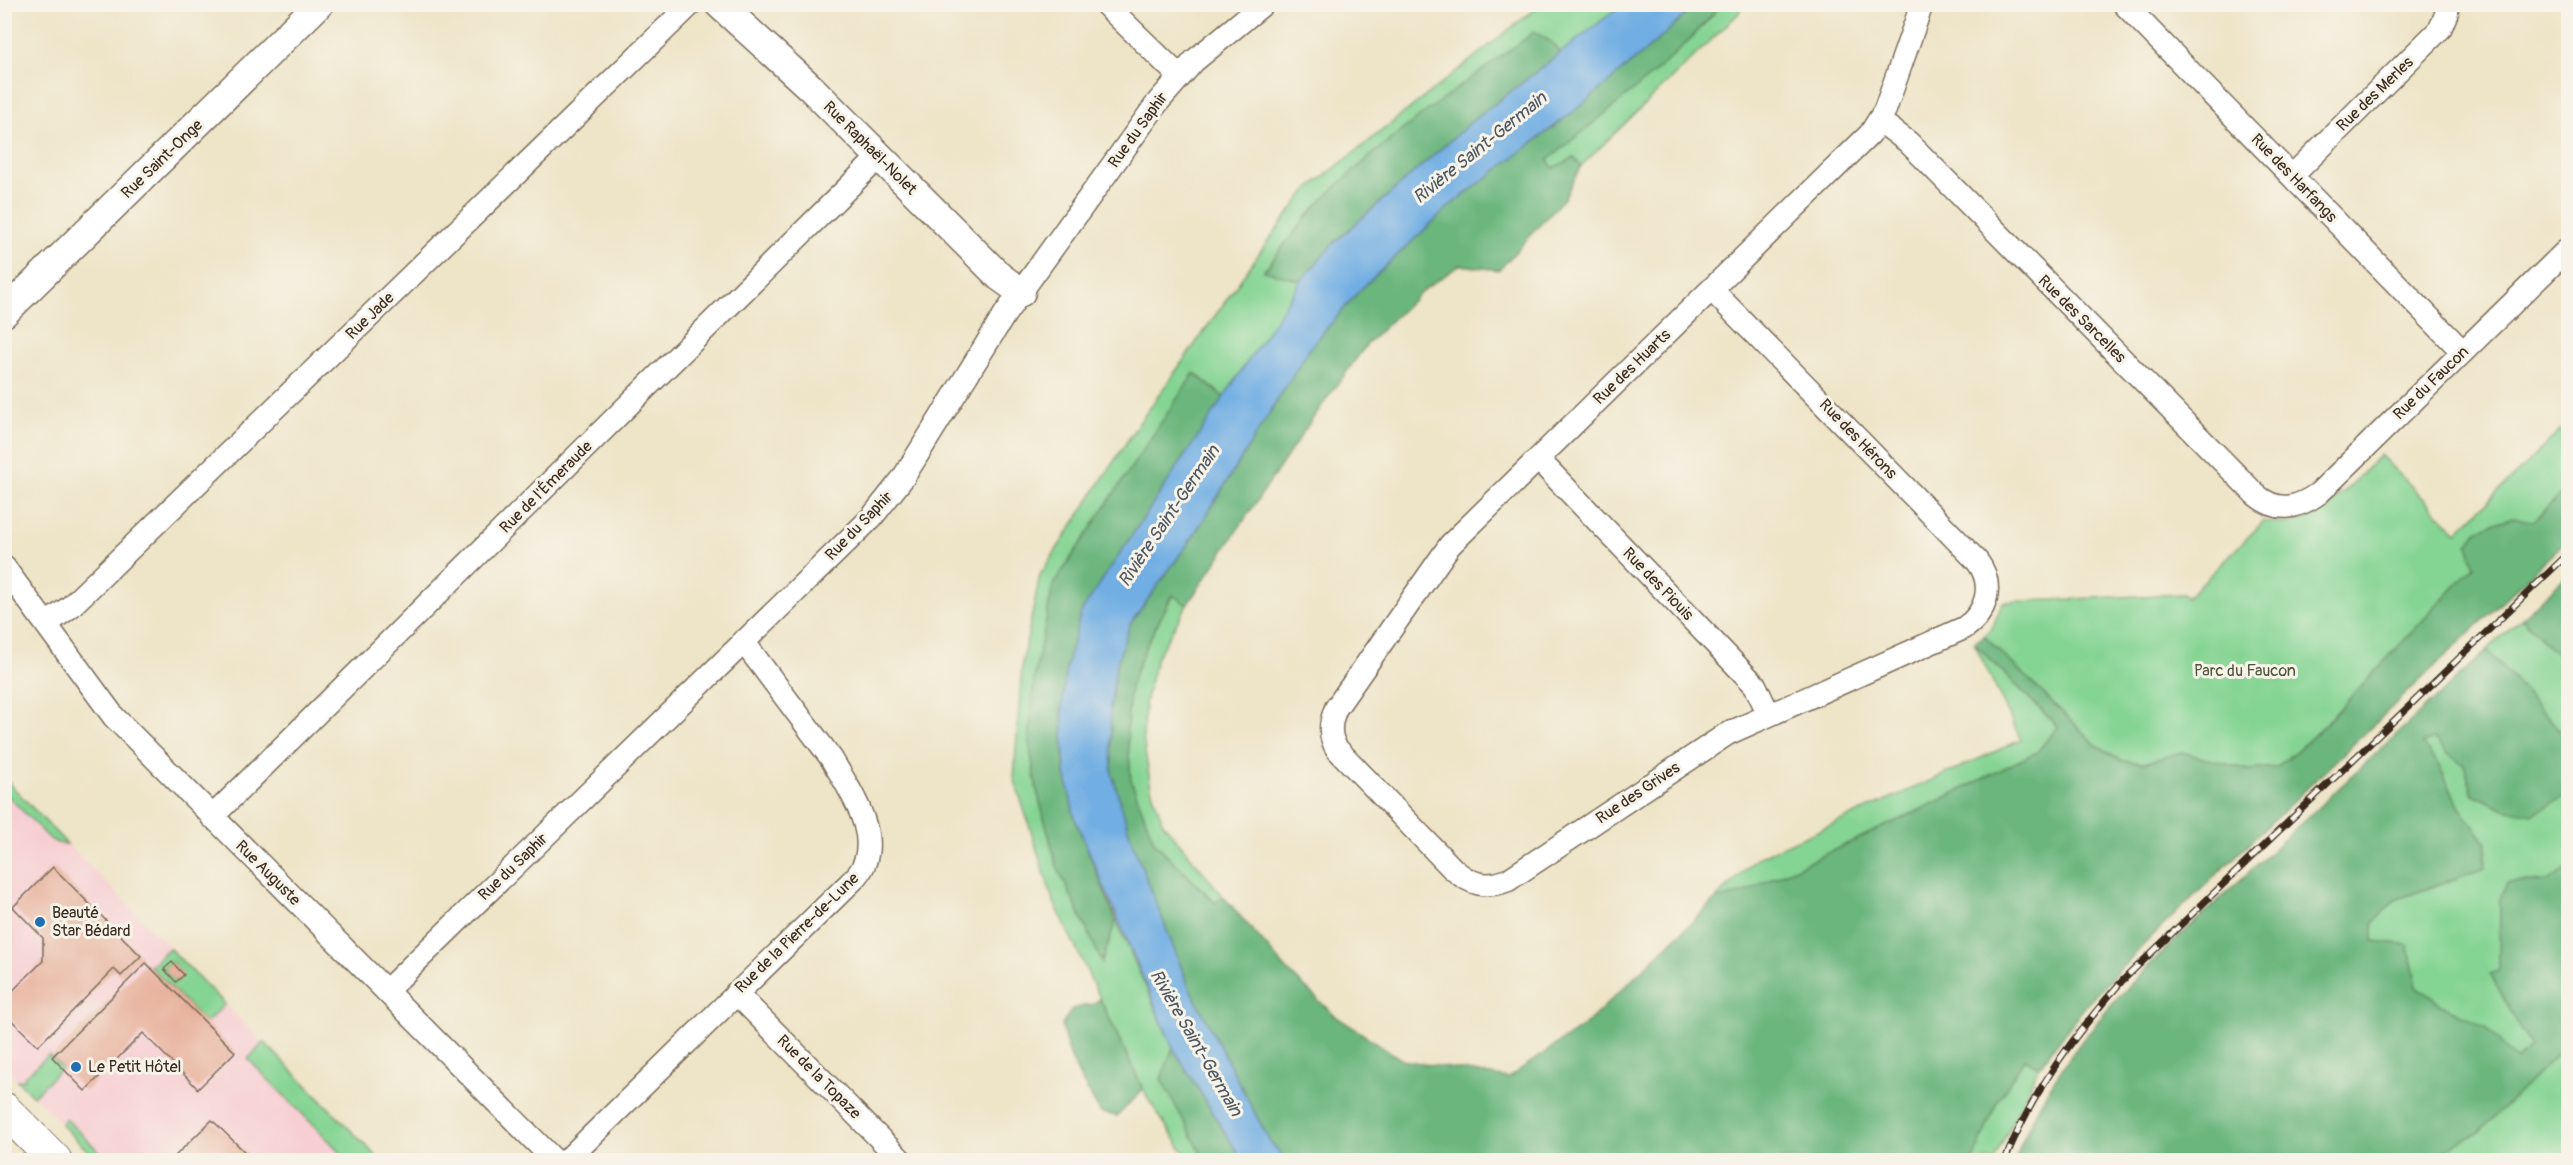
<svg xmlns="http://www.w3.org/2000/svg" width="2573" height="1165" font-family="Pangolin,sans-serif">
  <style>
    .built { fill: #f7cfd3 }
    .green { fill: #84d493; stroke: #607f58; stroke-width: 1.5; fill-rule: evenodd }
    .forest { fill: #6bb67d; stroke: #53704e; stroke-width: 1.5 }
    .water { fill: #71aee3; stroke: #566c80; stroke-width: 1.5 }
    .building { fill: #e7af9a }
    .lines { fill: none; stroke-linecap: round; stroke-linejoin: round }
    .minor-casing { stroke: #7a6b59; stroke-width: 25 }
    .tertiary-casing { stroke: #7a6b59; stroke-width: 31 }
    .primary-casing { stroke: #7a6b59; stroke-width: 35 }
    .minor { stroke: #fff; stroke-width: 22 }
    .tertiary { stroke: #fff; stroke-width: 28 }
    .primary { stroke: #fff; stroke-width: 33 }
    .rail-casing { stroke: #3b2a1e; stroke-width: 7 }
    .rail { stroke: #f7f3e8; stroke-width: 4.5; stroke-dasharray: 14; stroke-linecap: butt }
    .poi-dot { fill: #1f6fb2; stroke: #f7f3e8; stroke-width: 2 }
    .labels { text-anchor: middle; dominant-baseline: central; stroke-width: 6; stroke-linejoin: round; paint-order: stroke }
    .street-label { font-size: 16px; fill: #3b2a1e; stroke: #f7f3e8 }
    .park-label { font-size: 16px; fill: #4d543b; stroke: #f7f3e8 }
    .poi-label { font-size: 16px; fill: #3b2a1e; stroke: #f7f3e8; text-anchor: start }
    .water-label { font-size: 18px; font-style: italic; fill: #4e5863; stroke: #f7f3e8 }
  </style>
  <rect width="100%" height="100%" fill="#f7f3e8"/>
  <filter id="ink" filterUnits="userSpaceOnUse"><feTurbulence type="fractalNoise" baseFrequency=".0167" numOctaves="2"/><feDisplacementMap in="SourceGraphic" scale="12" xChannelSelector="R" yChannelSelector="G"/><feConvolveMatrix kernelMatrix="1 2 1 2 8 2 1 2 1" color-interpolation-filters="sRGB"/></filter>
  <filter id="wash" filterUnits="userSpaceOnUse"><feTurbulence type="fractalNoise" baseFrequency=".008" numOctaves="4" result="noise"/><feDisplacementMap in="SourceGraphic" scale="24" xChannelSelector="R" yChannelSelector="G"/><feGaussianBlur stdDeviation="1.35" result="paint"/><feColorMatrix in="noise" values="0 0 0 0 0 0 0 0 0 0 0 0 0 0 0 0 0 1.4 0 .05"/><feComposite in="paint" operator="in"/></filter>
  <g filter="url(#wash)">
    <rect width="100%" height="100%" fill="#eee4c7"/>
    <path class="built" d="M4,779L361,1142L342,1160H97L5,1067Z"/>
    <path class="green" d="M1540,5H1622L1561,53L1550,41L1337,185L1307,216L1264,270L1301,281L1225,398L1195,373L1053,585L1034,679L1029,742L1037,791L1057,866L1102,961L1116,920L1173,1048L1162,1079L1205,1160H1189L1148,1099L1053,900L1014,778L1022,664L1040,575L1139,423L1271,237L1306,191Z
      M1720,5H1742L1739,13L1581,166L1574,158L1553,168L1547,160L1670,58L1710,18Z
      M2568,423V487L2533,522L2513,517L2474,566L2317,733L2277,767L2248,770L2181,752L2145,763L2123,761L2095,744L1984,636L1992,628L2003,602L2183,594L2187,598L2264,521C2314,535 2348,487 2380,455L2457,532Z
      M1173,595L1187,605L1157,657L1145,702L1143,738L1151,788L1163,823L1223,896L1216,903L1154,842L1131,780L1127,728L1130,687L1145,648Z
      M2522,618L2568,666V739L2487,650Z
      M1974,643L2058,727L2037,752L1924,808L1740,894L1715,900L1757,858L2021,740Z
      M2434,738L2448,754L2464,765L2473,794L2552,803L2568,794V867L2548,881L2507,883L2500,899L2499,970L2490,974L2531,1047L2516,1061L2487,1028L2443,1006L2417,986L2408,945L2373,941V923L2395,900L2485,868L2487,844L2460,808L2437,762L2421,744Z
      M5,779L67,844L57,843L50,839L5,793Z
      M169,948L225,1004L206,1023L150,966ZM172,962L183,975L176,982L164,969Z
      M264,1042L380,1160H342L345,1157L248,1059Z
      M2568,1044V1160H2427L2479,1132Z
      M49,1055L62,1068L33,1096L17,1080H25L24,1077Z
      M2024,1059L2039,1067L1994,1160H1973L1996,1104Z
      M66,1119L100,1152L94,1157L61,1124Z"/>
    <path class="forest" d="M1695,5H1720C1677,61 1603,114 1548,160L1553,168L1574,158L1581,166L1564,198L1499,270L1460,265L1421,292L1367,344L1312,419L1187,605L1172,595L1145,648L1130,687L1127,728L1131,780L1154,842L1215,903L1223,896L1288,971L1335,1016L1402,1060L1508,1078L1586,1024L1715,900L1740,894L1924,808L2037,752L2058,727L1974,643L1984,636L2095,744L2122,761L2145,763L2181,752L2248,770L2277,767L2317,733L2474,566L2468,544L2479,529L2513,517L2533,522L2568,487V539L2148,940L2086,1005L2039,1067L2024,1059L1996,1104L1973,1160H1287L1270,1142L1189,987L1132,842L1112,774L1110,709L1116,666L1130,624L1192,538L1309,349L1360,290L1452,204L1577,109L1666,33Z
      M1534,32L1550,41L1561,53L1470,123L1334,243L1301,281L1264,271C1288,241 1310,210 1339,184C1399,128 1468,81 1534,32Z
      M1194,373L1225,398L1179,468L1062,707L1065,773L1075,819L1116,920L1102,962L1057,866L1037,791L1029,742L1034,679L1053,585Z
      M2568,574V666L2522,618Z
      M2487,650L2568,739V794L2533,814L2504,809L2473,794L2464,765L2448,754L2434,738L2422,744L2437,762L2460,808L2487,844L2485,868L2395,900L2373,923V941L2408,945L2417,986L2443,1006L2487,1028L2517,1061L2531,1047L2490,974L2499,970L2500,899L2507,883L2548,881L2568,867V1044L2479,1132L2427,1160H2015C2059,1035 2170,946 2264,858C2339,789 2413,719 2487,650Z
      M1100,999L1143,1090L1117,1116L1101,1113C1084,1085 1067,1059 1062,1025L1072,1009L1093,1004Z
      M1173,1048L1242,1160H1205L1161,1079Z"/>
    <path class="water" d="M1622,5H1695L1666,33L1577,109L1452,204L1360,290L1309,349L1192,538L1130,624L1116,666L1110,709L1112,774L1132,842L1189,987L1270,1142L1287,1160H1242L1173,1048L1075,819L1065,773L1062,707L1066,668L1081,612L1301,281L1334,243L1470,123Z"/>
    <g id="blocks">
      <path class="building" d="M53,867L141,956L121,976L114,969L38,1046L4,1013V999L43,961V938L13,907Z
        M172,962L184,975L176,982L164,969Z
        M146,963L235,1052L198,1089L143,1033L85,1091L52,1057Z
        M212,1120L253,1160H171Z"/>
    </g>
  </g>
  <g filter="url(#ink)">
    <use href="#blocks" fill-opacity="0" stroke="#7a6b59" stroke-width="1.5"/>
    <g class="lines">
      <g class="minor-casing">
        <path id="minor" d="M1105,4L1179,76
          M2124,4L2463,352
          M1880,121L1908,142L2256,495C2278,513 2297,509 2319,493L2568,249
          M2292,176L2440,29L2447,12V4
          M1712,290L1977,561C1995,584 1987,613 1964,628L1727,734L1508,880C1486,889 1470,884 1453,869L1337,749C1328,735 1330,722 1336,708L1450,545L1870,134L1885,110L1922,4
          M1538,459L1755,685L1769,715
          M4,567L114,717L554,1160
          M46,624L70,607L691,4
          M212,817L879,157
          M386,991L872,517L903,478L1005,314L1158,102L1194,61L1263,4
          M736,993L901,1160
          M567,1160L857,876C886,840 850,791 831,758L743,641"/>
      </g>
      <g class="tertiary-casing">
        <path id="tertiary" d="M719,4L812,89L1000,277L1021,292
          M4,313L319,4"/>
      </g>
      <g class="primary-casing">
        <path id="primary" d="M4,1109L55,1160"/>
      </g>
      <use href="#minor" class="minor"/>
      <use href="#tertiary" class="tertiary"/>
      <use href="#primary" class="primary"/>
      <g class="rail-casing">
        <path id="rail" d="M2005,1160C2032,1092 2074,1035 2122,981L2568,554"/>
      </g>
      <use href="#rail" class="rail"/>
    </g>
  </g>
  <g class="poi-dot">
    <circle cx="40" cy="922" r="6"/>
    <circle cx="76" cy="1067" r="6"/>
  </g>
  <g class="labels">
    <g class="street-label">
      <text transform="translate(2375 94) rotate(-44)">Rue des Merles</text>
      <text transform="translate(1138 130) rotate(-54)">Rue du Saphir</text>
      <text transform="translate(870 148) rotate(45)">Rue Raphaël-Nolet</text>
      <text transform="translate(162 159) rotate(-44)">Rue Saint-Onge</text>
      <text transform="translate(2294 178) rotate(46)">Rue des Harfangs</text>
      <text transform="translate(370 316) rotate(-44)">Rue Jade</text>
      <text transform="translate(2082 319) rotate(45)">Rue des Sarcelles</text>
      <text transform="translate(1632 367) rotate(-44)">Rue des Huarts</text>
      <text transform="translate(2431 383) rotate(-44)">Rue du Faucon</text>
      <text transform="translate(1858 439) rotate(46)">Rue des Hérons</text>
      <text transform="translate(546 487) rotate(-45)">Rue de l'Émeraude</text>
      <text transform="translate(859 526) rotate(-46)">Rue du Saphir</text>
      <text transform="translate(1658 584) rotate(46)">Rue des Piouis</text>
      <text transform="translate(1638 793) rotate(-34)">Rue des Grives</text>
      <text transform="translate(513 867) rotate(-44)">Rue du Saphir</text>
      <text transform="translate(268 873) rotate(45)">Rue Auguste</text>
      <text transform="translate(797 933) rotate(-44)">Rue de la Pierre-de-Lune</text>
      <text transform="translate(819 1077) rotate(45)">Rue de la Topaze</text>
    </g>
    <g class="park-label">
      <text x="2245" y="671">Parc du Faucon</text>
    </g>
    <g class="poi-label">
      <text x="52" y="913">Beauté<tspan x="52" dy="18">Star Bédard</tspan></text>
      <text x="88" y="1067">Le Petit Hôtel</text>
    </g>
    <g class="water-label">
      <text transform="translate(1480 148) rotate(-39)">Rivière Saint-Germain</text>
      <text transform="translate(1169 516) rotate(-56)">Rivière Saint-Germain</text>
      <text transform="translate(1196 1043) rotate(60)">Rivière Saint-Germain</text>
    </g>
  </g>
  <rect width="2573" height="1165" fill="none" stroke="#f7f3e8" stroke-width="24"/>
</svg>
